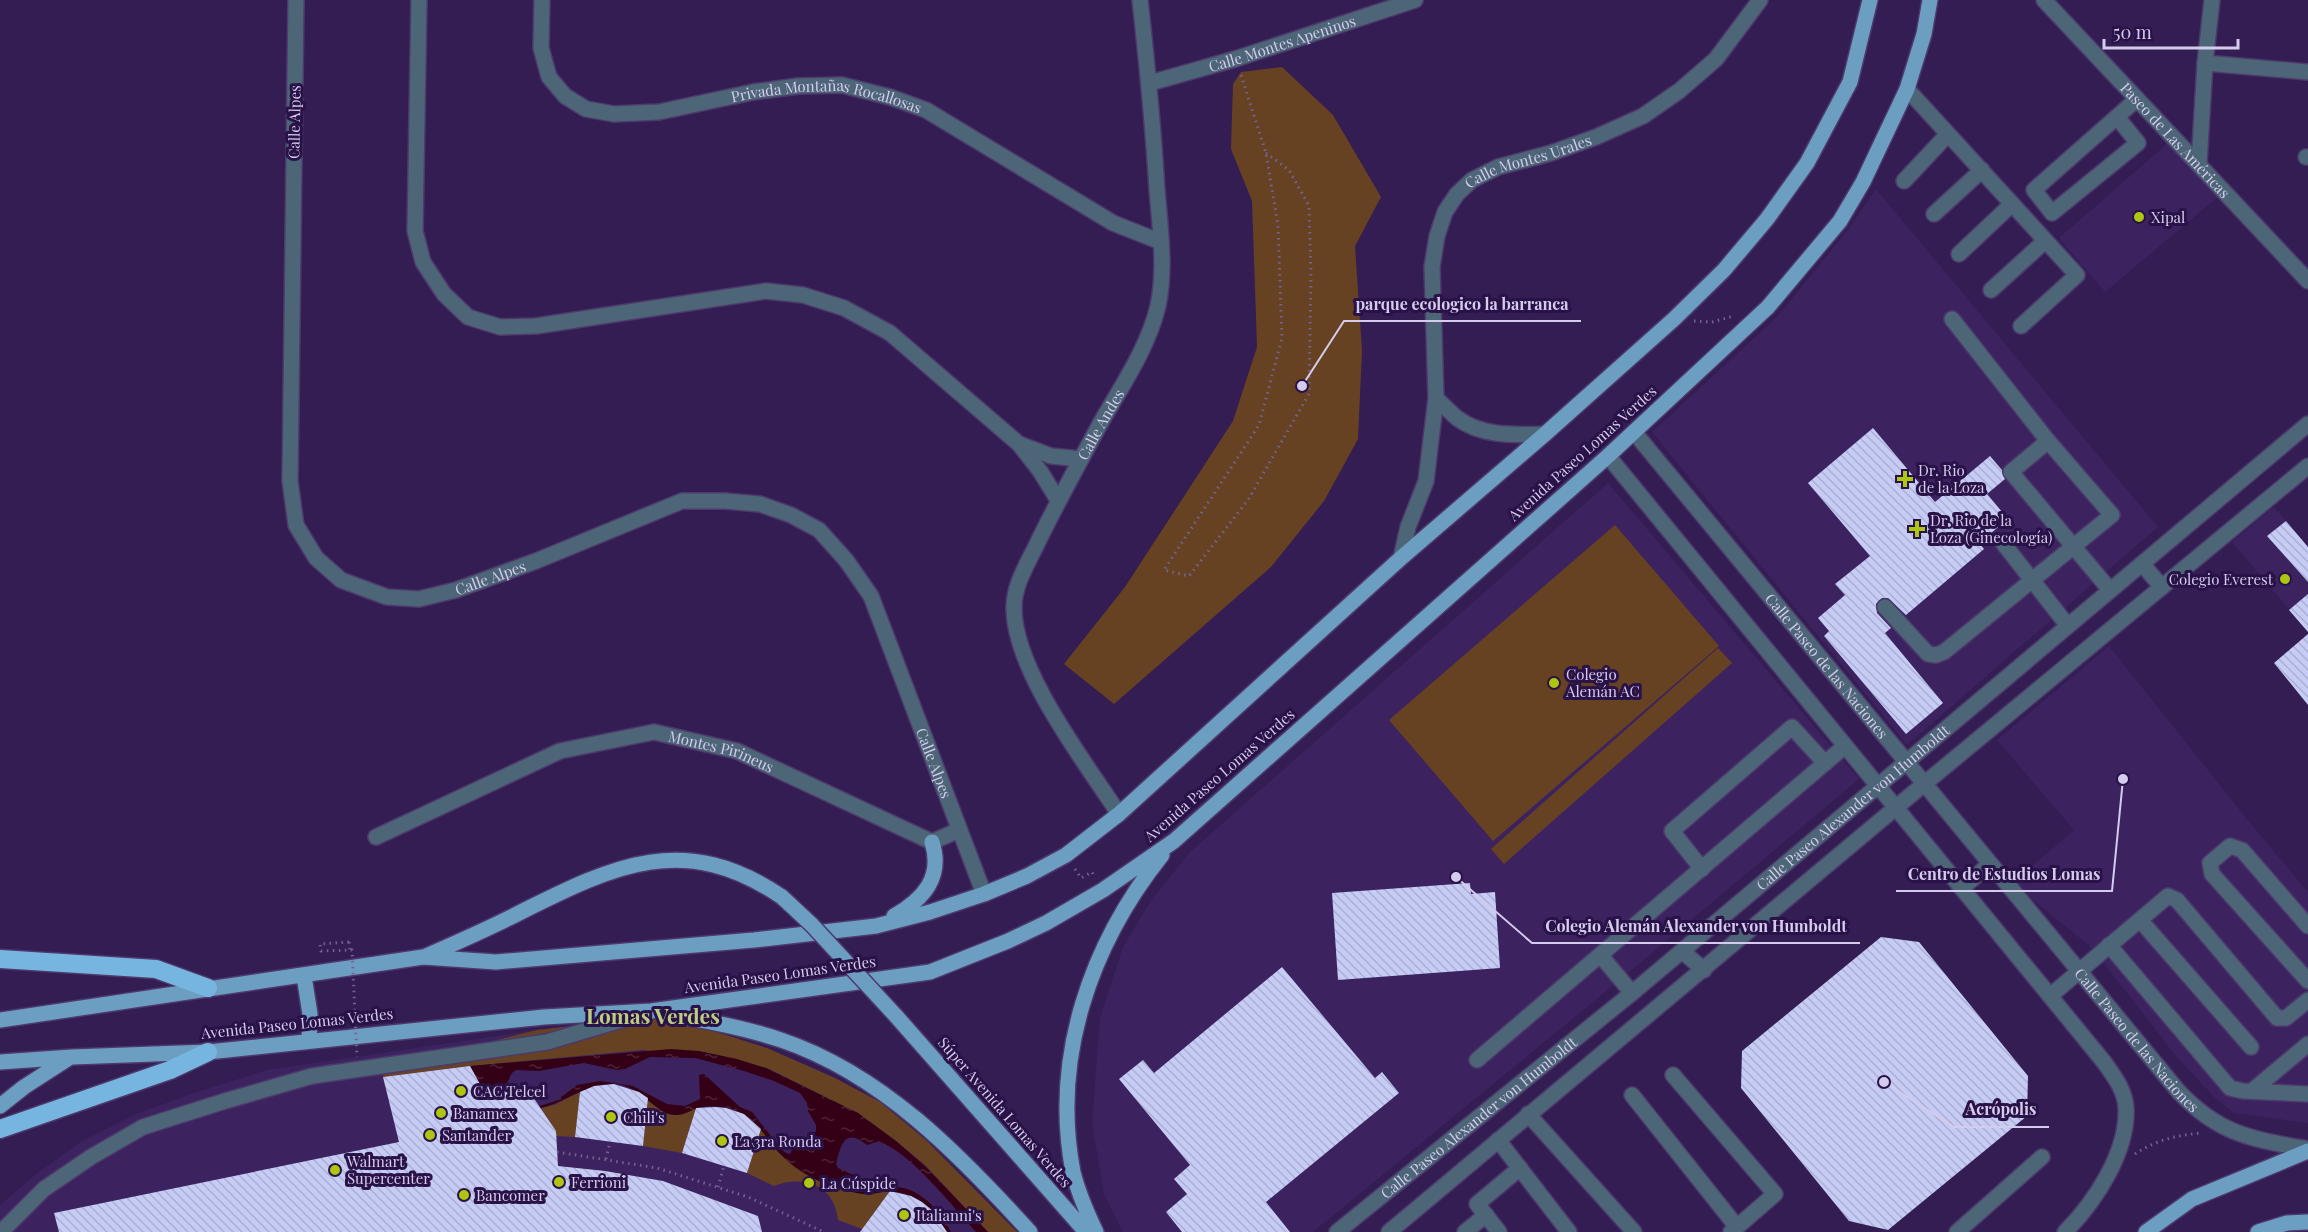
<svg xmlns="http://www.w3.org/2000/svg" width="2308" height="1232" font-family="'Playfair Display',serif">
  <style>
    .built { fill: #3c2360 }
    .park { fill: #674222 }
    .water { fill: url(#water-ripples) }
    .building { fill: url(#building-back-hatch) }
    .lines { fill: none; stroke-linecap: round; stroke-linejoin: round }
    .minor-casing { stroke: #4d396c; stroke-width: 18 }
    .major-casing { stroke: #4d396c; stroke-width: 18 }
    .highway-casing { stroke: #4d396c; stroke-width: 21 }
    .path { stroke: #746391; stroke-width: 3; stroke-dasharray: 1.5 4.5; stroke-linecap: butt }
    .minor { stroke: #4d6677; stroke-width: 15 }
    .major { stroke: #6b9ec1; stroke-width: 15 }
    .highway { stroke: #76b5df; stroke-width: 18 }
    .major-bridge-casing { stroke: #4d396c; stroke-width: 18; stroke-linecap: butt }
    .path-bridge { stroke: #746391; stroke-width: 3; stroke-dasharray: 1.5 4.5; stroke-linecap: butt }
    .major-bridge { stroke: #6b9ec1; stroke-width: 15 }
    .poi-dot { fill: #acc612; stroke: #291248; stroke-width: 2 }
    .labels { text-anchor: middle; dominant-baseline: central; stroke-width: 6; stroke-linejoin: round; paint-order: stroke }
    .street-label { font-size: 15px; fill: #d5cbed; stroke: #291248 }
    .poi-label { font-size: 15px; fill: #d5cbed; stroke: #291248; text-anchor: start }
    .district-label { font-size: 21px; font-weight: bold; fill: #bccd82; stroke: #291248 }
    .leader { fill: none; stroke: #d5cbed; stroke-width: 2 }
    .callout-dot { fill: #d5cbed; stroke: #291248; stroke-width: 2 }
    .callout-label { font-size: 16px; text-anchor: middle; font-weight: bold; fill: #d5cbed; stroke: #291248; stroke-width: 6; stroke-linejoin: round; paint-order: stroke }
  </style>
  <defs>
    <pattern id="water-ripples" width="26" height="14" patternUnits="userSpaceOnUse" patternTransform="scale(1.5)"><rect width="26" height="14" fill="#330016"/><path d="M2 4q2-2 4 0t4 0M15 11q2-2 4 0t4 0" fill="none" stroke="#502438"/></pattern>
    <pattern id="building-back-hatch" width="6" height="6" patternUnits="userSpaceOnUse" patternTransform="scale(1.5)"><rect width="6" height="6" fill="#c6ccf5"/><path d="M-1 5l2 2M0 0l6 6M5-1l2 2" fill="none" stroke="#abafd2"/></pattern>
  </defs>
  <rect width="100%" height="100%" fill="#331d53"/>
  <path class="built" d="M2168,143L2219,196L2105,292L2059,238Z
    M1876,189L2158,527L1907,745L1652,432L1778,316L1850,227Z
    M1608,483L1859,779L1621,979L1313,1232H1123L1104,1194L1092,1123L1100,1018L1123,947L1150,902L1189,853Z
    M2274,507L2308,547V632L2232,542Z
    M2109,646L2246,818L2308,892V1123L2234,1113L2214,1097L2176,1056L2092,948L2012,883L2074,830L1997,740Z
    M647,1017L767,1048L835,1078L880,1102L926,1140L1017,1232H0V1205L35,1175L82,1141L136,1114L194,1093L267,1070L537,1030Z"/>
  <path class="park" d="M1282,67L1333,115L1381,197L1355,246L1362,351L1358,439L1324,501L1271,567L1114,704L1064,664L1125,587L1233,421L1257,347L1252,201L1231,149L1233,84L1241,72Z
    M1615,525L1719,646L1493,841L1389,720Z
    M1718,648L1732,663L1504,864L1491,849Z
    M647,1017L704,1028L767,1048L835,1078L880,1102L926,1140L1017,1232H988L925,1165L896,1141L858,1113L767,1068L643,1050L470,1066L383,1077L382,1069L537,1030Z
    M580,1092L575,1137L555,1136L553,1127L541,1108L554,1105Z
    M648,1098L661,1111L696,1108L682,1153L643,1146Z
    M761,1129C786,1166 813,1183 857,1190C869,1192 878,1194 890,1191L862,1229L838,1220C834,1184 803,1175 774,1186L747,1173Z"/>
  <path class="water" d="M671,1049L699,1051L737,1059L766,1068L858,1113L896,1141L925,1166L988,1232H976C950,1204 914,1156 879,1141L867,1145C845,1127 841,1144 836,1164L838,1168L854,1175V1179L847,1183L849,1187C870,1192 871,1188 891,1187C918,1185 940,1210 951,1232H947C934,1210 918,1192 891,1192C882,1191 873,1195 864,1194C851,1193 836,1188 824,1183C805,1176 786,1162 773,1146C764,1135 759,1124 746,1116C733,1107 714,1104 698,1108C691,1110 685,1115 677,1115C656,1117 643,1085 614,1084C587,1083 566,1102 541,1108L539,1106L556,1101L577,1085L600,1081L633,1086L667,1104L685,1106L700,1099L699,1075L704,1074L740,1107L752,1112L781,1149L786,1153L790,1154L794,1146L806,1142L816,1131V1125L808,1111L807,1103L800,1093L774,1081L744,1071L695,1058L650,1057L625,1069L617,1070L584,1063L539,1071L516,1070L512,1073L504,1090L485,1093L470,1066Z"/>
  <path class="building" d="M1873,428L1935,502L1990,456L2002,470L2005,479L1987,494L2008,519L1979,543L1984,549L1906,615L1888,598H1882L1876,604L1877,613L1891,628L1885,633L1943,703L1906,734L1824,636L1829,631L1818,618L1845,595L1835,584L1870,556L1808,483Z
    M2286,521L2308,547V582L2267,536Z
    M2308,594V632L2289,610Z
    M2308,634V705L2274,663Z
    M1470,883L1471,894L1495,892L1500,968L1338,980L1332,893Z
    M1881,937L1919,942L2028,1076L2027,1116L1888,1230L1849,1221L1741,1088L1742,1051Z
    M1282,967L1375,1078L1382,1072L1399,1093L1266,1202L1290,1232H1182L1166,1212L1187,1194L1174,1179L1190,1165L1119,1079L1143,1060L1154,1073Z
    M470,1066L485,1093L504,1090L523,1093L535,1100L556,1131L558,1166L605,1171L663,1181L758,1216L762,1232H59L54,1213L399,1142L383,1077Z
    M614,1084L639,1092L648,1098L643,1146L575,1137L580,1092L594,1086Z
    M715,1107L726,1108L744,1114L761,1129L747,1173L682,1153L696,1108Z
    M890,1191L911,1196L922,1202L932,1210L947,1232H860Z"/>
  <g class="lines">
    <g class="minor-casing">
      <g id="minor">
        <path id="s1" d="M296,0L290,481L296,525L316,558L341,580L387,597L419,599L456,590L536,561L682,501H725L760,504L791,515L819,530L846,560L871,596L984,894"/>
        <path d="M419,0L415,231L423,262L444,294L468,317L500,327L536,326L766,291L803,295L844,308L890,333L1019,444L1040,471L1058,500"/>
        <path id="s2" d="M542,0L541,48L549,77L565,96L586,109L614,114L659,112L753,92L798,86L842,85L890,97L926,110L1113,223L1161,242"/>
        <path id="s3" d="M2044,0L2308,281"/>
        <path d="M2205,63L2308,72"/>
        <path id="s4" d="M1150,83L1235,59L1415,0"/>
        <path d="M1907,89L2077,275L2021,326"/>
        <path d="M2117,117L2138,143L2052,213L2034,190L2137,99"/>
        <path d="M2306,157H2308"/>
        <path d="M2199,164L2205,63L2212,0"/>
        <path d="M1904,181L1948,134"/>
        <path d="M1934,214L1982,170"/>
        <path d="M1959,254L2012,204"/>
        <path d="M1991,290L2045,241"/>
        <path d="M1952,319L2048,441"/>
        <path d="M1436,398C1443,405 1450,412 1457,418C1482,437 1515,435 1545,434"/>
        <path id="s5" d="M1634,432L2179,1092C2220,1135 2252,1139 2308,1149"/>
        <path d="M1019,444L1051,456L1081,459"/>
        <path d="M1608,456L2104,1062C2114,1076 2125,1090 2126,1108C2128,1152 2095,1202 2065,1232"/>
        <path d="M2003,543L2068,626"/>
        <path id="s6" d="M1401,558L1408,527L1426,481L1436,398L1432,267L1437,236L1445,212L1457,194L1472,180L1498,167L1551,153L1596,137L1643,116L1679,91L1716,59L1760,0"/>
        <path d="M2142,564L2162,587"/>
        <path d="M1885,607L1928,654L1936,655L1944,652L2112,515L2048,441L2011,472L2110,590"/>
        <path id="s7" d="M1119,814C1085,762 1013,669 1014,607C1014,586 1026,566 1035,548C1055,506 1078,465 1100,424C1121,387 1148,348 1158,306C1166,268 1160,228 1157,189C1153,126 1147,63 1140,0"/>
        <path id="s8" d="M376,837L560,751L654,732L737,751L932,842L959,830"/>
        <path d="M1702,869L1672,831L1792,727L1825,763"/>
        <path d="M1962,888L1990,864"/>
        <path d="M2140,920L2251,1047"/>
        <path d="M2308,926L2242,850L2230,846L2210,863L2212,874L2308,981"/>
        <path d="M2109,945L2230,1088L2243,1091L2308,1094"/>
        <path d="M1682,951L1704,970"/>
        <path d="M1601,956L1632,993"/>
        <path d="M2050,996L2168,896L2177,900L2277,1018H2286L2308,1000"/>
        <path d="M1477,1060L1845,746"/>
        <path d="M1673,1075L1775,1194L1737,1227"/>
        <path d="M2252,1091L2308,1044"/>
        <path d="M1632,1095L1737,1227L1731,1232"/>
        <path d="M1528,1114L1634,1232"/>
        <path d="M1498,1140L1569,1232"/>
        <path d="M1,1232L44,1189L91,1157L143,1127L225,1101L312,1076L547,1042L641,1014"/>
        <path id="s9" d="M1337,1232L1632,993L2308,424"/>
        <path d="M1389,1232L1924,784L2308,466"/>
        <path d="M1465,1232L1486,1215"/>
        <path d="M1499,1232L1477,1204L1520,1168"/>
        <path d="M1957,1232L2042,1157"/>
      </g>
    </g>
    <g class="major-casing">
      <path id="major" d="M894,916C924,899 943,877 932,842
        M426,956C458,942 490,928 521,912C615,865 685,831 782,897
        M304,976L310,1014L309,1041
        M665,1014C704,1020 743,1027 781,1040C882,1074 960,1155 1030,1232
        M896,1016L1086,1232
        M0,1020L423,957L496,962L754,940L876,926L930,912L984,894L1027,876L1066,855L1119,814L1401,558L1545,434L1674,319L1724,270L1767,219L1807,163L1850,82L1870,0
        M0,1062L72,1057L208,1052L544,1017L651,1011L930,972L1008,941L1046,923L1103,890L1174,841L1608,456L1768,307L1840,221L1863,182L1907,89L1924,34L1930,0
        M0,1106L24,1087L69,1058
        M1096,1232C1087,1213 1078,1192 1073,1172C1051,1057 1091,944 1162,855
        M2146,1232L2192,1199L2308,1151
        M2258,1232L2287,1223L2308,1222"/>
    </g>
    <g class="highway-casing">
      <path id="highway" d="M0,959L156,969L208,988
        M0,1129L170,1070L208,1052"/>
    </g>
    <path class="path" d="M1241,75L1266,153L1278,225L1282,338L1259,425L1164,570L1189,576L1248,500L1309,394L1311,272L1309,206L1289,170L1266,153
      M1694,321L1712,322L1734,316
      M1075,869L1081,878L1092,872L1095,878
      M349,942L350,951
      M557,1152L657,1168L748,1197L824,1232
      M2135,1154C2156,1140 2177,1135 2202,1133
      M606,1159L610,1142
      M718,1187L724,1166"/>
    <use href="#minor" class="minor"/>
    <use href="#major" class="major"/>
    <use href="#highway" class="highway"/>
    <g class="major-bridge-casing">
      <path id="major-bridge" d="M782,897L812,925L896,1016"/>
    </g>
    <path class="path-bridge" d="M349,942L320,944L321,951L352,950L357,1057"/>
    <use href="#major-bridge" class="major-bridge"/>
  </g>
  <g class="poi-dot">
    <circle cx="2139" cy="217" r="6"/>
    <path d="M1902 470h6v6h6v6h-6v6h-6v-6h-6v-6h6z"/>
    <path d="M1914 520h6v6h6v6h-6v6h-6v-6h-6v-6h6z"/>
    <circle cx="2285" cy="579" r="6"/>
    <circle cx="1554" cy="683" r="6"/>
    <circle cx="461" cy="1091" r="6"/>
    <circle cx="441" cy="1113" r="6"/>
    <circle cx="611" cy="1117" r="6"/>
    <circle cx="430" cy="1135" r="6"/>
    <circle cx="722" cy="1141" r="6"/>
    <circle cx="335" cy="1170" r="6"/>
    <circle cx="559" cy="1182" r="6"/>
    <circle cx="809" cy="1183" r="6"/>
    <circle cx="464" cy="1195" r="6"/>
    <circle cx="904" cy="1215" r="6"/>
  </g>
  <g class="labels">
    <g class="street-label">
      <text stroke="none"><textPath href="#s4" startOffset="138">Calle Montes Apeninos</textPath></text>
      <text stroke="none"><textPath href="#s2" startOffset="372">Privada Montañas Rocallosas</textPath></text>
      <text transform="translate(294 122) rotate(-89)">Calle Alpes</text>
      <text stroke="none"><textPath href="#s3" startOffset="192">Paseo de Las Américas</textPath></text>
      <text stroke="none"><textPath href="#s6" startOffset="454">Calle Montes Urales</textPath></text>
      <text stroke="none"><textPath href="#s7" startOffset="438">Calle Andes</textPath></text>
      <text transform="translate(1582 453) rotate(-42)">Avenida Paseo Lomas Verdes</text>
      <text stroke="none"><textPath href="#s1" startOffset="753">Calle Alpes</textPath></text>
      <text stroke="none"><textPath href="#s5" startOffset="303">Calle Paseo de las Naciones</textPath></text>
      <text stroke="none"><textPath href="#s8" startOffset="369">Montes Pirineus</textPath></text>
      <text stroke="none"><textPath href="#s1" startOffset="1365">Calle Alpes</textPath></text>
      <text transform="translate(1219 775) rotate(-41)">Avenida Paseo Lomas Verdes</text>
      <text stroke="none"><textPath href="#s9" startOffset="668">Calle Paseo Alexander von Humboldt</textPath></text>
      <text transform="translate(780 974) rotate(-8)">Avenida Paseo Lomas Verdes</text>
      <text transform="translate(297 1023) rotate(-6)">Avenida Paseo Lomas Verdes</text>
      <text stroke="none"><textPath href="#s5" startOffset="789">Calle Paseo de las Naciones</textPath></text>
      <text transform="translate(1005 1112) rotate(49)">Súper Avenida Lomas Verdes</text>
      <text stroke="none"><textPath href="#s9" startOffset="182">Calle Paseo Alexander von Humboldt</textPath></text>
    </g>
    <g class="poi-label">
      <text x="2151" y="217">Xipal</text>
      <text x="1918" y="470">Dr. Rio<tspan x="1918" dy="17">de la Loza</tspan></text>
      <text x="1930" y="520">Dr. Rio de la<tspan x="1930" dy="17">Loza (Ginecología)</tspan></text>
      <text x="2273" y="579" text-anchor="end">Colegio Everest</text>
      <text x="1566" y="674">Colegio<tspan x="1566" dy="17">Alemán AC</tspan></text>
      <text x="473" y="1091">CAC Telcel</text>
      <text x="453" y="1113">Banamex</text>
      <text x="623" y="1117">Chili's</text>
      <text x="442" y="1135">Santander</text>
      <text x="734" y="1141">La 3ra Ronda</text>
      <text x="347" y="1161">Walmart<tspan x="347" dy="17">Supercenter</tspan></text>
      <text x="571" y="1182">Ferrioni</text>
      <text x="821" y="1183">La Cúspide</text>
      <text x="476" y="1195">Bancomer</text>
      <text x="916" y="1215">Italianni's</text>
    </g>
    <g class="district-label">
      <text x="653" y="1015">Lomas Verdes</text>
    </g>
  </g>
  <path class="leader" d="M1302 386L1344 321H1581M2123 779L2112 891H1896M1456 877L1532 943H1860M1884 1082L1954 1127H2049"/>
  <g class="callout-dot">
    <circle cx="1302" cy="386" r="6"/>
    <circle cx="2123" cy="779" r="6"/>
    <circle cx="1456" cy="877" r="6"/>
    <circle cx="1884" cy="1082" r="6"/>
  </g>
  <g class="callout-label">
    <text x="1462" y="310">parque ecologico la barranca</text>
    <text x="2004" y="880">Centro de Estudios Lomas</text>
    <text x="1696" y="932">Colegio Alemán Alexander von Humboldt</text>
    <text x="2001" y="1115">Acrópolis</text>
  </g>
  <path d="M2104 39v9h134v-9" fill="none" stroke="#d5cbed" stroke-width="3"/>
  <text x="2113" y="39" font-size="18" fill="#d5cbed" stroke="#291248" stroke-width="4.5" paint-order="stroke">50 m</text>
</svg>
